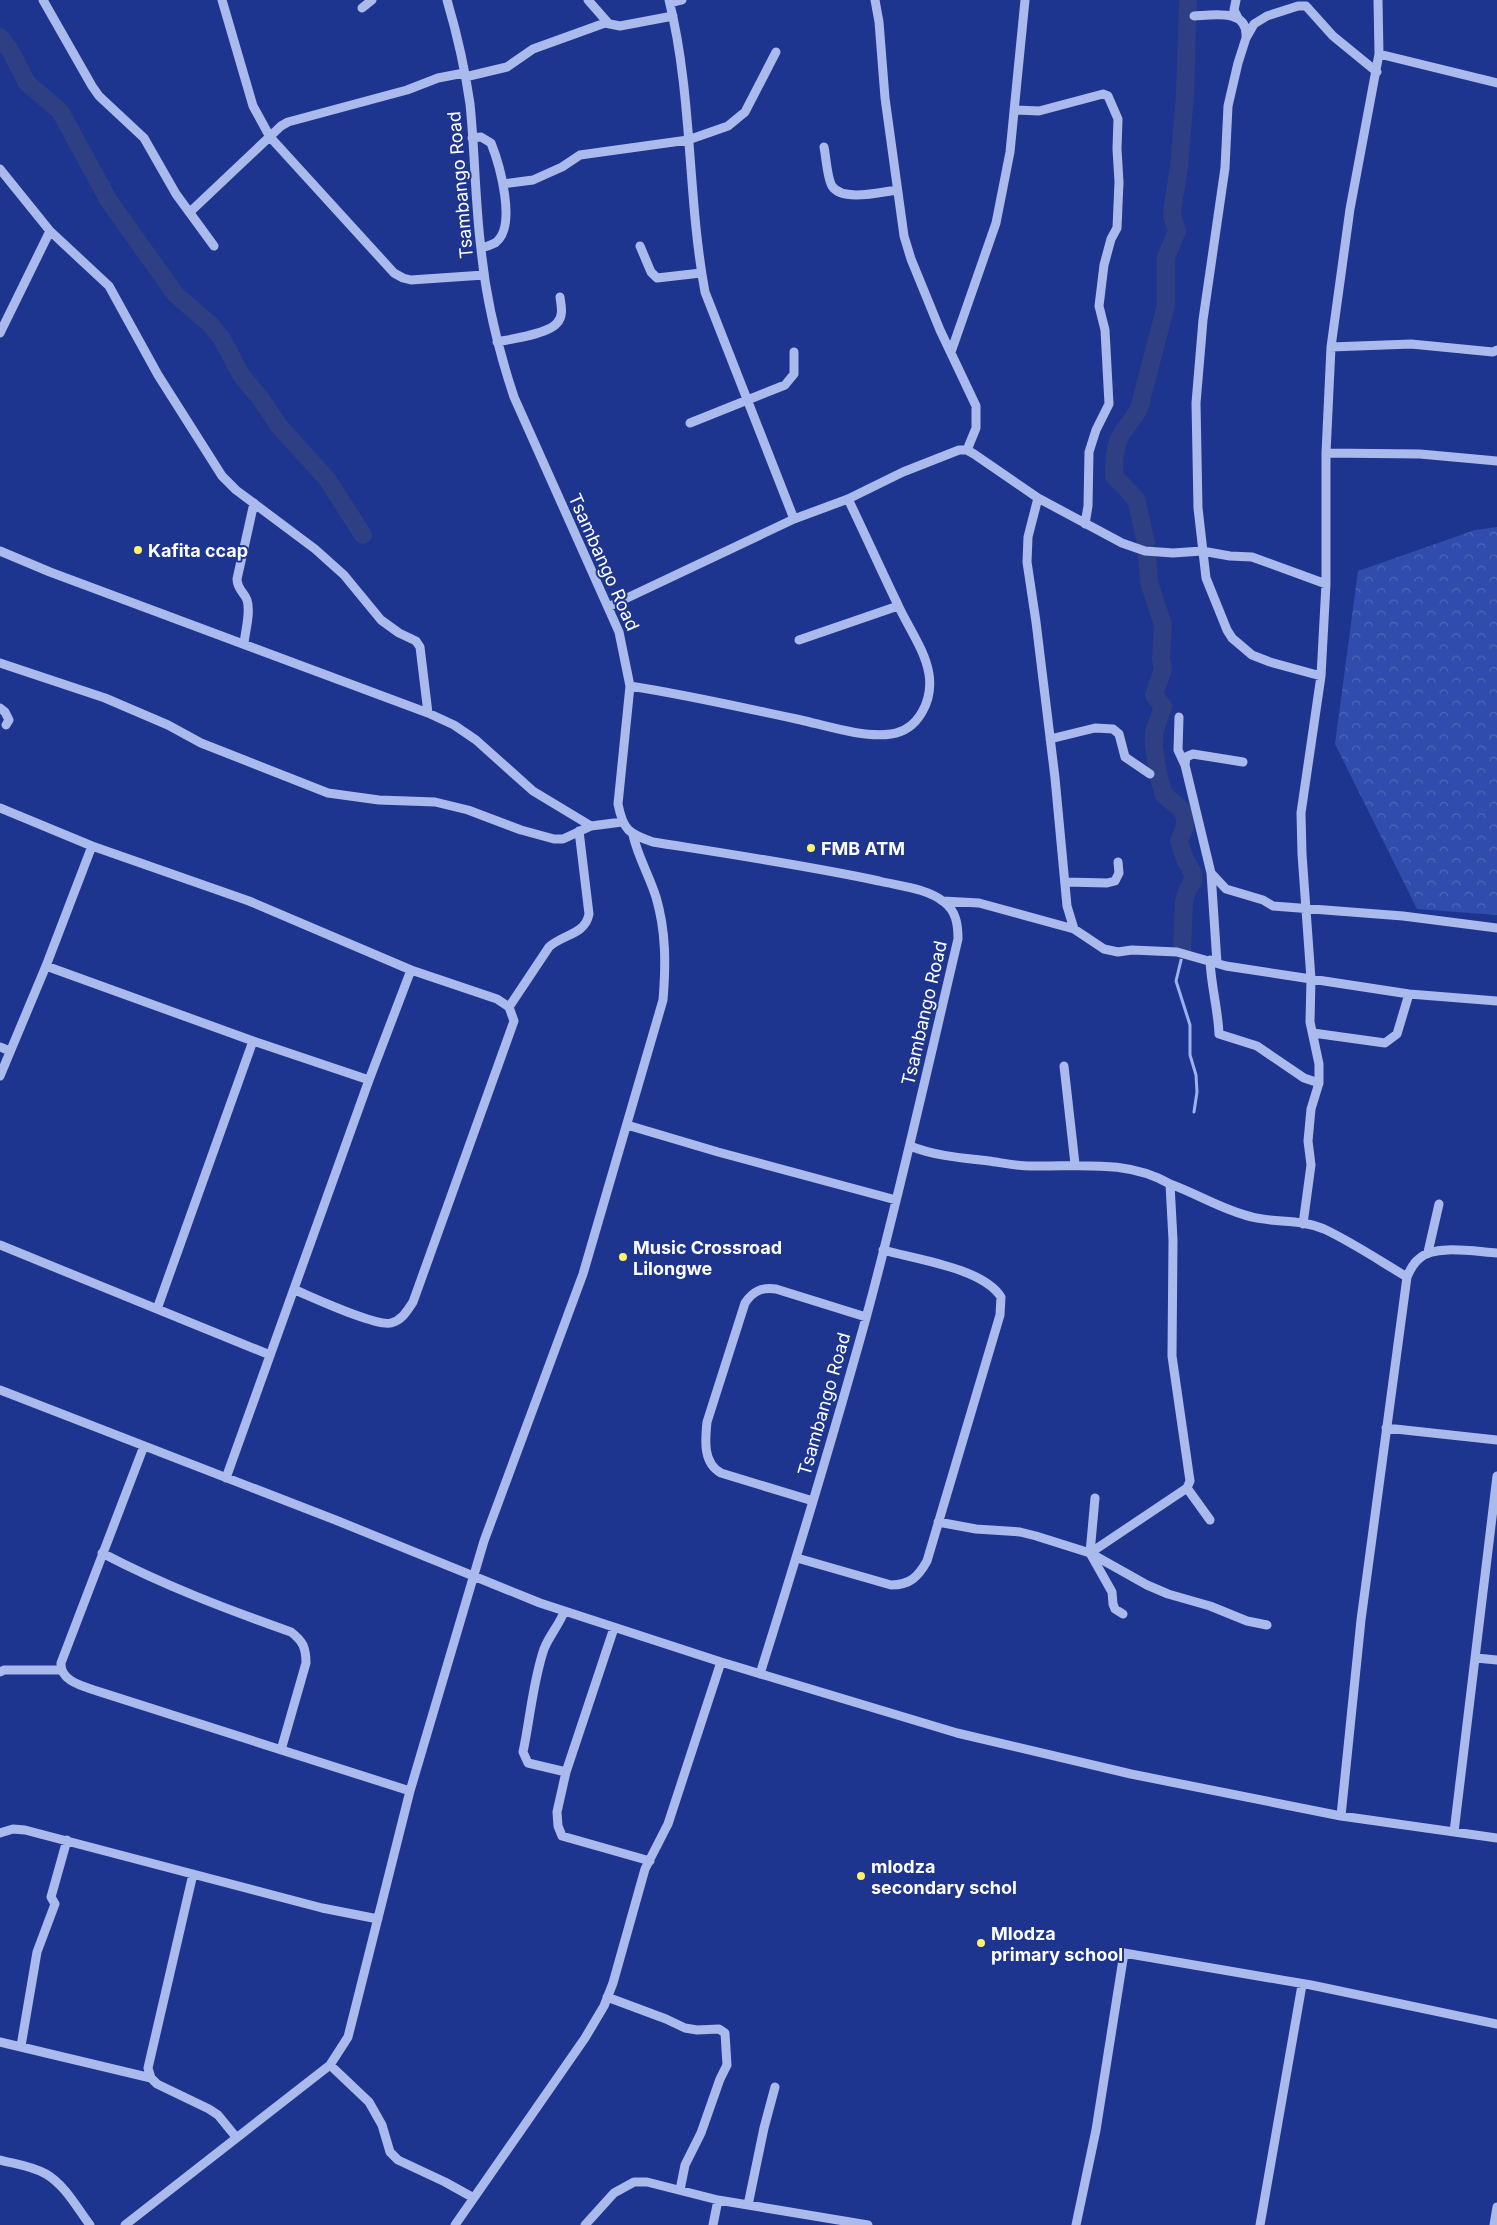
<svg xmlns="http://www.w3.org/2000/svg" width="1497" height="2225" font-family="Inter,sans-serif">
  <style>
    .forest { fill: url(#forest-crowns) }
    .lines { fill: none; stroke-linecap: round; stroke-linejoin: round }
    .stream { stroke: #9eb1ef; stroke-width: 3 }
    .river { stroke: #2e3f83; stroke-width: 18 }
    .minor { stroke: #abbaed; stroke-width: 9 }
    .poi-dot { fill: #fdf46a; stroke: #1d358e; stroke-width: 2 }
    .labels { text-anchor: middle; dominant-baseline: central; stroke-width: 4; stroke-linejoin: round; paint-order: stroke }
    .street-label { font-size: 18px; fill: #fff; stroke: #1d358e }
    .poi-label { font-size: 18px; font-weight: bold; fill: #fff; stroke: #1d358e; text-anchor: start }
  </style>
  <defs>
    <pattern id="forest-crowns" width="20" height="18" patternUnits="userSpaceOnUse" patternTransform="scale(1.25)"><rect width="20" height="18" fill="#304cac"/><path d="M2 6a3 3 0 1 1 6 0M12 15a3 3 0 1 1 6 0" fill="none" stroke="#4f67b8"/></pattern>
  </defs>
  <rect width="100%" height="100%" fill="#1d358e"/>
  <path class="forest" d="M1497,527V915L1417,909L1335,744L1358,571L1475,530Z"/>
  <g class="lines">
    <path class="stream" d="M1182,956L1176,981L1190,1025V1055L1196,1075L1197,1092L1194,1112"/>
    <path class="river" d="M0,37L10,50L27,83L60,111L109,201L176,295L210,324L222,339L241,375L261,399L279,426L327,479L363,535
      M1146,542L1136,499L1114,476C1114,465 1114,452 1118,441C1124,425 1141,415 1142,397L1166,305V257L1177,231L1172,215L1173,205L1179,167L1185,95L1188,0
      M1147,556L1149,582L1163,625L1161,659L1163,669L1154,695L1163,707L1154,732V746L1158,774L1164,795L1181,809L1185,817V827L1179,841L1185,859L1193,874V881L1188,889L1184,901L1182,950"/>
    <path class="minor" d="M43,0L92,86L99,96L144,138L176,194L214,246
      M222,0L253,106L270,137L394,273L403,278L411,280L484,275
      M447,0C457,34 465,69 470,104C475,152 475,201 481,249C486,300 498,349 514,397L619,632L630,686L618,804C623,830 629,834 653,842C729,854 804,865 879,881C899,886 927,888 944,902C956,911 958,924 958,939C928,1066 900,1193 866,1318C833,1437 797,1556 760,1674
      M588,0L609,24
      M669,0C693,96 687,196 705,292L794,519
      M875,0L879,22L885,98L904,236L911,259L940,330L976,406V428L967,450
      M1236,0L1234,10L1238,18
      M670,3L682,0
      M362,8L372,0
      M1194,16C1213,15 1248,8 1246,37
      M1379,54L1497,83
      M465,77L507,67L533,49L605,23L620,26L673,16
      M1014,110L1039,111L1103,94L1108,96L1118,119L1117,149L1119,182L1117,228L1111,239L1104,265L1099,306L1105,330L1109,404L1096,430L1089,452L1088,506L1085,524
      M472,138L481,137L491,143C499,163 518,227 495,243C491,245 485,247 481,248
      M824,147C826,156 827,178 832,186C842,202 881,192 897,190
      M0,169L50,231L109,286L158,375L222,476L236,490L315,549L344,575L381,620L399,633L416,641L420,647L428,713
      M503,184L533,180L562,167L580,155L688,140L728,126L745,112L776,52
      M190,212L281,126L288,122L407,90L438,78L464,73
      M640,246L651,272L657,278L701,273
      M0,333L50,231
      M497,342C511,339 549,334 557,323C564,316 561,305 560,297
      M1331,347L1411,344L1493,352L1497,350
      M951,352L996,223L1010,152L1025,0
      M690,423L785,385L794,374V352
      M1326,453L1420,454L1497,461
      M1038,498L1028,537L1027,562L1036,622L1055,778L1067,906L1074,929
      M0,551L50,572L428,713L454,725L476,740L533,791L591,826
      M608,607L794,519L848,499L903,472L959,450H967L974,454L1038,498L1122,543L1145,551L1173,553L1202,551L1230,556L1252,557L1326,584
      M799,640L898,606
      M244,644C245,631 251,613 247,600C244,592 237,589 237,579L254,503
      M0,663L105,698L168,725L201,743L328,793L379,800L435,802L468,810L521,830L554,839H563L591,826L622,822
      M1321,676L1270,662L1252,655L1232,638L1227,630L1206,578L1198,508L1196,403L1203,320L1225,168L1228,106L1238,63L1246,38L1254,24L1267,16L1298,6H1306L1333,36L1377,72
      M630,686C688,695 744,708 801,720C827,726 864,738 891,734C919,730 933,700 929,674C925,650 908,627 898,605C881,570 865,534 848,499
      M0,708L5,712L9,720L6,725
      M1179,717L1178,750L1185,765L1211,873L1217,963
      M1050,739L1095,728L1113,729L1119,734L1125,757L1150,774
      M1185,765L1186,757L1193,754L1243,762
      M0,808L92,846L249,901L411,970L497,999L509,1007L514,1021L413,1302C407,1311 402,1320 391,1323C376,1327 312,1297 295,1290
      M1211,873L1226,889L1263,900L1273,906L1403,916L1497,928
      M1065,882L1107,883L1115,881L1119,873L1118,862
      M943,901L979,903L1074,929L1104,949L1118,952L1132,950L1177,952L1226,966L1311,979L1409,994L1497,1001
      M1210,960C1211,986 1218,1009 1219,1034L1257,1046L1304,1078L1319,1083
      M46,966L253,1041L369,1080
      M509,1007L549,947C563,934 585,935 589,914L579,831
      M1313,1033L1385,1043L1397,1034L1409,994
      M0,1047L10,1051
      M1064,1066L1075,1164
      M0,1076L46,966L92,846
      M627,1125L718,1152L896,1200
      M910,1146C935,1156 962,1158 989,1161C1003,1163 1017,1166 1031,1166C1078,1167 1127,1159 1170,1184L1173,1240L1172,1356L1190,1481L1187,1488L1090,1553
      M1170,1184C1198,1194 1222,1210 1252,1217C1275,1223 1301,1219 1324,1229C1352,1242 1380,1261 1407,1277
      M1303,1224L1311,1165L1308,1141L1311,1109L1319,1083V1064L1310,1022L1311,979L1302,854L1301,813L1321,676L1326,584V453L1331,347L1350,209L1379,54L1378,0
      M0,1245L270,1355
      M1428,1252L1439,1204
      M157,1309L253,1041
      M0,1390L338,1521L540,1603L721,1662L957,1733L1131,1774L1341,1816L1497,1838
      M1386,1428L1497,1440
      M144,1446L61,1663C60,1681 82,1686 97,1691L410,1791
      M226,1478L369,1080L411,970
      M1187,1488L1210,1520
      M1095,1498L1090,1553L1112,1592L1113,1604L1115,1609L1123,1614
      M813,1501L721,1473C703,1463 705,1441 707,1422L745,1303C753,1291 762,1287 776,1289L866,1317
      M938,1522L976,1529L1020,1532L1036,1536L1090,1553L1147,1585L1168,1594L1210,1606L1247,1621L1267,1625
      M102,1553C163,1585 226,1609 291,1632C303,1641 306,1648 306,1663L281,1750
      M797,1558L891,1585C910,1585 918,1577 927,1561L1000,1315L1001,1297C983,1268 915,1259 883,1250
      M564,1612C559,1625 549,1636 544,1649C533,1681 530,1719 523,1752L528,1763L566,1772
      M614,1628L566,1772L557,1812L558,1826L562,1836L650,1861
      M1476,1658L1497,1660
      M0,1672L4,1670H61
      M1341,1816L1361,1620L1407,1277C1410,1270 1413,1263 1420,1258C1435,1244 1477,1252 1497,1253
      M1454,1832L1497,1476
      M0,1833L13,1829L25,1830L322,1908L378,1919
      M193,1874L148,2068L151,2078L157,2084L209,2109L218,2115L236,2137
      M607,1997L666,2019L685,2028L697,2030L719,2029L725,2033L727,2065L720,2079L701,2133L685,2165L680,2190
      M0,2042L151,2078
      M21,2046L37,1952L55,1904L51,1897L67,1840
      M330,2065L369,2102L382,2125L390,2152L398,2160L445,2182L472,2197
      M0,2160C15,2164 32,2166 46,2174C65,2185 77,2208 90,2225
      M748,2205L764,2128L775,2087
      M125,2225L330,2065L348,2037L410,1791L484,1541L583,1274L663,1000C666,964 666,931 656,897C649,875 638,857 633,835
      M455,2225L585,2038L604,2006L613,1983L645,1869L668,1824L721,1662
      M585,2225L614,2193L634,2182H647L718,2200L868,2225
      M713,2225L718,2200
      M1076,2225L1096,2130L1124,1953L1311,1985L1497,2024
      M1260,2225L1302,1985
      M1494,2225L1497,2207"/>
  </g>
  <g class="poi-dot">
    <circle cx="138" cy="550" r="5"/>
    <circle cx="811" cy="848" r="5"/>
    <circle cx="623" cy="1257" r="5"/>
    <circle cx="861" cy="1876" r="5"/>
    <circle cx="981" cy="1943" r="5"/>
  </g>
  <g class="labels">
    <g class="street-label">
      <text transform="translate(460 185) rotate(-95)">Tsambango Road</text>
      <text transform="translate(604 562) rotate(66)">Tsambango Road</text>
      <text transform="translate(924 1013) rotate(-77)">Tsambango Road</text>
      <text transform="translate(824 1404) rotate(-74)">Tsambango Road</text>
    </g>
    <g class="poi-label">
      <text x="148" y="550">Kafita ccap</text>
      <text x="821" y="848">FMB ATM</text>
      <text x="633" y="1247">Music Crossroad<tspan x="633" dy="21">Lilongwe</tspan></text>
      <text x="871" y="1866">mlodza<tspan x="871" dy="21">secondary schol</tspan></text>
      <text x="991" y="1933">Mlodza<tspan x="991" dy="21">primary school</tspan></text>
    </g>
  </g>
</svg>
